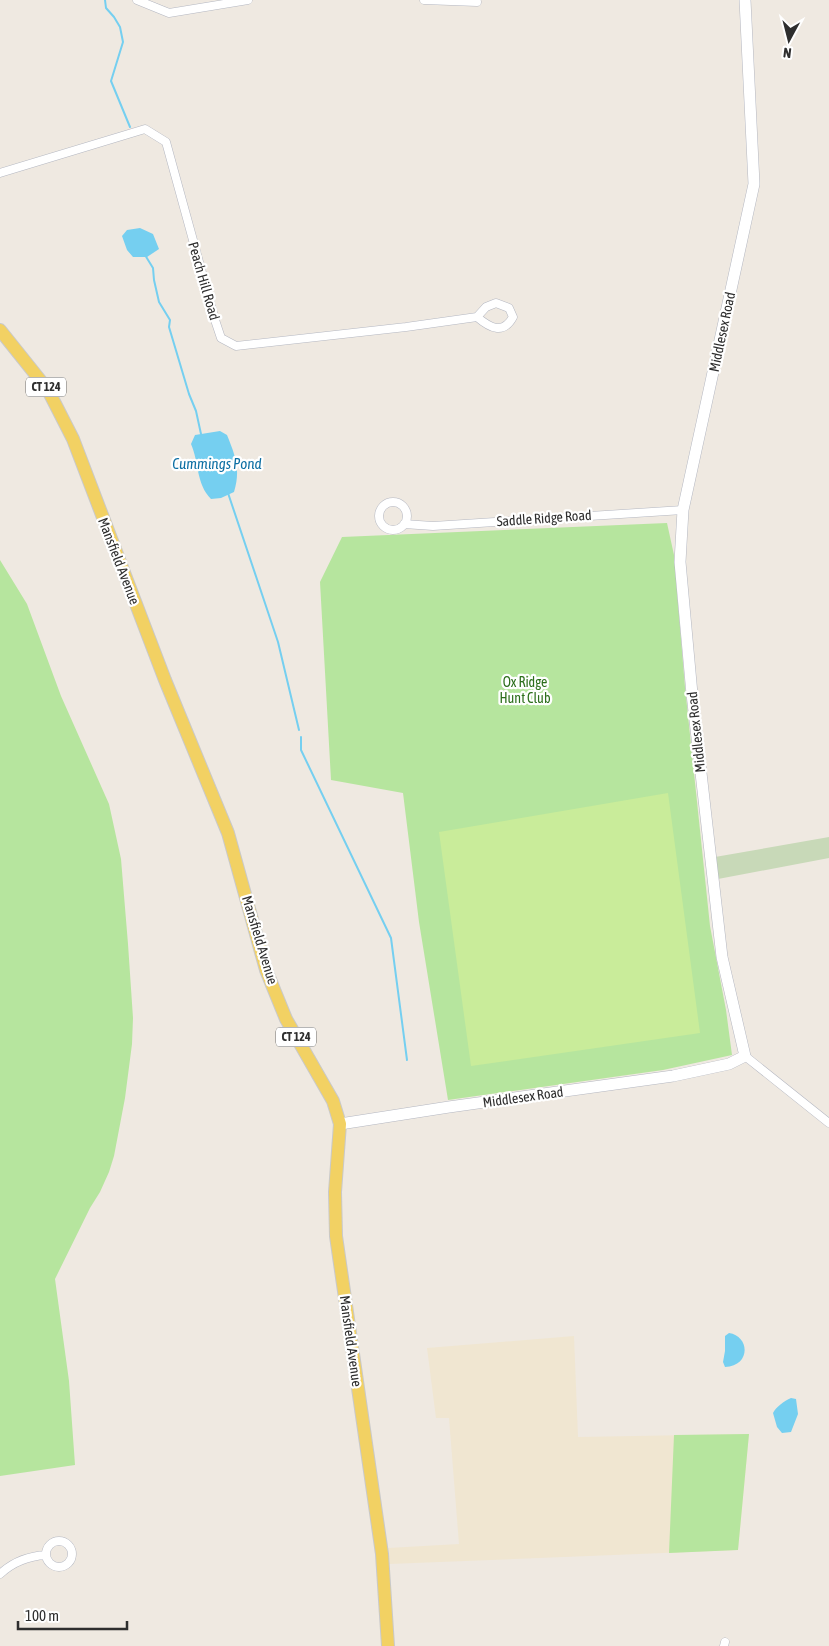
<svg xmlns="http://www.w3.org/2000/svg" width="829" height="1646" font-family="'Asap Condensed',sans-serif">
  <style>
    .education { fill: #f0e6d1 }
    .green { fill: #b6e59e }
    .cemetery { fill: #c8d9b8 }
    .pitch { fill: #c9ec9a }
    .water { fill: #75cff0 }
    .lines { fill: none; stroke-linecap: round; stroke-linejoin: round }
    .stream { stroke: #75cff0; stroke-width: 2 }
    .street-casing { stroke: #b4b7c1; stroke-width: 9 }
    .secondary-casing { stroke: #b4b7c1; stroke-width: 12 }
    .primary-casing { stroke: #c9c9c9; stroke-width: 14 }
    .street { stroke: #fff; stroke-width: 8 }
    .secondary { stroke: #fff; stroke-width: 11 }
    .primary { stroke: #f2d163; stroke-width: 12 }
    .labels { text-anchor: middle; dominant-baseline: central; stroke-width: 4.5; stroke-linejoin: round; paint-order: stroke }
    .shield { fill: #fff; stroke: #6d6d6d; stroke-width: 1 }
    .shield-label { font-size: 12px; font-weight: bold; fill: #2e2e2e }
    .street-label { font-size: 14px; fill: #2e2e2e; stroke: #fff }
    .park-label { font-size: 14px; fill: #2c6e1b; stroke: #fff }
    .water-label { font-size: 15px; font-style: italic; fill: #0d6fa3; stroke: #fff }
  </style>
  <rect width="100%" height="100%" fill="#efe9e1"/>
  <path class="education" d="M574,1336L578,1437L749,1434L738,1550L389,1564L388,1548L459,1544L449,1418H436L427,1348Z"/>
  <path class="green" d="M667,523L674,555L685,687L710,926L726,1010L732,1055L663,1070L448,1100L419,922L403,793L331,780L320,582L342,537Z
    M0,560L27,604L61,696L109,804L121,859L128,944L133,1018L132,1044L125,1098L114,1156L109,1172L100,1192L90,1208L55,1279L69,1381L75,1465L0,1476Z
    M749,1434L738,1550L669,1553L674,1435Z"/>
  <path class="cemetery" d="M829,837V858L718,879L715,857Z"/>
  <path class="pitch" d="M668,793L700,1033L471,1066L439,832Z"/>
  <path class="water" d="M140,228L153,234L159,249L147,257H133L127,250L122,236L127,230Z
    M220,431L227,435C235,455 241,469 234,492L221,498L211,499C196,484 199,462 191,444L195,435Z
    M729,1333C750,1336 751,1366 725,1367L723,1362L725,1351V1336Z
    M791,1398L796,1399L798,1414L791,1432L782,1433L777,1427L773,1413C776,1407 784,1401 791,1398Z"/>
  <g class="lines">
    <path class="stream" d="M105,0L106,8L114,17L120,27L123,42L111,81L130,127
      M145,255L153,268L154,280L159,302L170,320L169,327L189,394L196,411L201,434
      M228,493L278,642L299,730
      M301,737V750L391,938L407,1060"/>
    <g class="street-casing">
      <path id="street" d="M137,0L169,13L248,0
        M424,0L477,2
        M0,173L145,129L166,142L215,320L221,338L236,346L406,327L477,317L486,307L496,303L509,308L513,317C503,335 490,328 477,317
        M379 516a14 14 0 1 1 28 0a14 14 0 1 1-28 0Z
        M404,524L433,526L683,510
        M745,1056L829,1123
        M46 1554a13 13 0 1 1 26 0a13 13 0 1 1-26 0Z
        M0,1574C13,1562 28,1556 46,1555
        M724,1646L725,1642"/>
    </g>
    <g class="secondary-casing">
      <path id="secondary" d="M340,1124L449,1107L673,1076L729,1064L745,1056L722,957L692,694L680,562L683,510L754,184L745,0"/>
    </g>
    <g class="primary-casing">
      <path id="primary" d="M0,330L48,390L73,439L165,680L228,833L266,970L286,1019L333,1101L340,1124L335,1192L336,1236L382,1554L388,1646"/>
    </g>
    <use href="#street" class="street"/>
    <use href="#secondary" class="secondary"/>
    <use href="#primary" class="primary"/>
  </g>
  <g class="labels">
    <g class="shield">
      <rect x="26" y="377.5" width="40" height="19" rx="4"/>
      <rect x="276" y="1027.5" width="40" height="19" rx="4"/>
    </g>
    <g class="shield-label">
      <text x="46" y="387">CT 124</text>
      <text x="296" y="1037">CT 124</text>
    </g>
    <g class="street-label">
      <text transform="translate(204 281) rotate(74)">Peach Hill Road</text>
      <text transform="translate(722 332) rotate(-78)">Middlesex Road</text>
      <text transform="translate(544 518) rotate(-4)">Saddle Ridge Road</text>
      <text transform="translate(119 561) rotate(69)">Mansfield Avenue</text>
      <text transform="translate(696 732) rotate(-96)">Middlesex Road</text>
      <text transform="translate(260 940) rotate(73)">Mansfield Avenue</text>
      <text transform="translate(523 1097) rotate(-8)">Middlesex Road</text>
      <text transform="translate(351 1341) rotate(82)">Mansfield Avenue</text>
    </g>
    <g class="park-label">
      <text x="525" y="682">Ox Ridge<tspan x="525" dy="16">Hunt Club</tspan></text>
    </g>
    <g class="water-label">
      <text x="217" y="463">Cummings Pond</text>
    </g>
  </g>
  <g transform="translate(789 40) rotate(187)" stroke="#ffffff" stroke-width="4" paint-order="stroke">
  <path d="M0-4L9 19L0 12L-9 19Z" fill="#2e2e2e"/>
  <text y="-8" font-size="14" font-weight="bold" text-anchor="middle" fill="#2e2e2e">N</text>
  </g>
  <path d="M18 1621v8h109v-8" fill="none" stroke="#2e2e2e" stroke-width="2.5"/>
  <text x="25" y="1621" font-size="15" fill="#2e2e2e" stroke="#ffffff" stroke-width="4" paint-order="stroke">100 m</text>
</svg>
